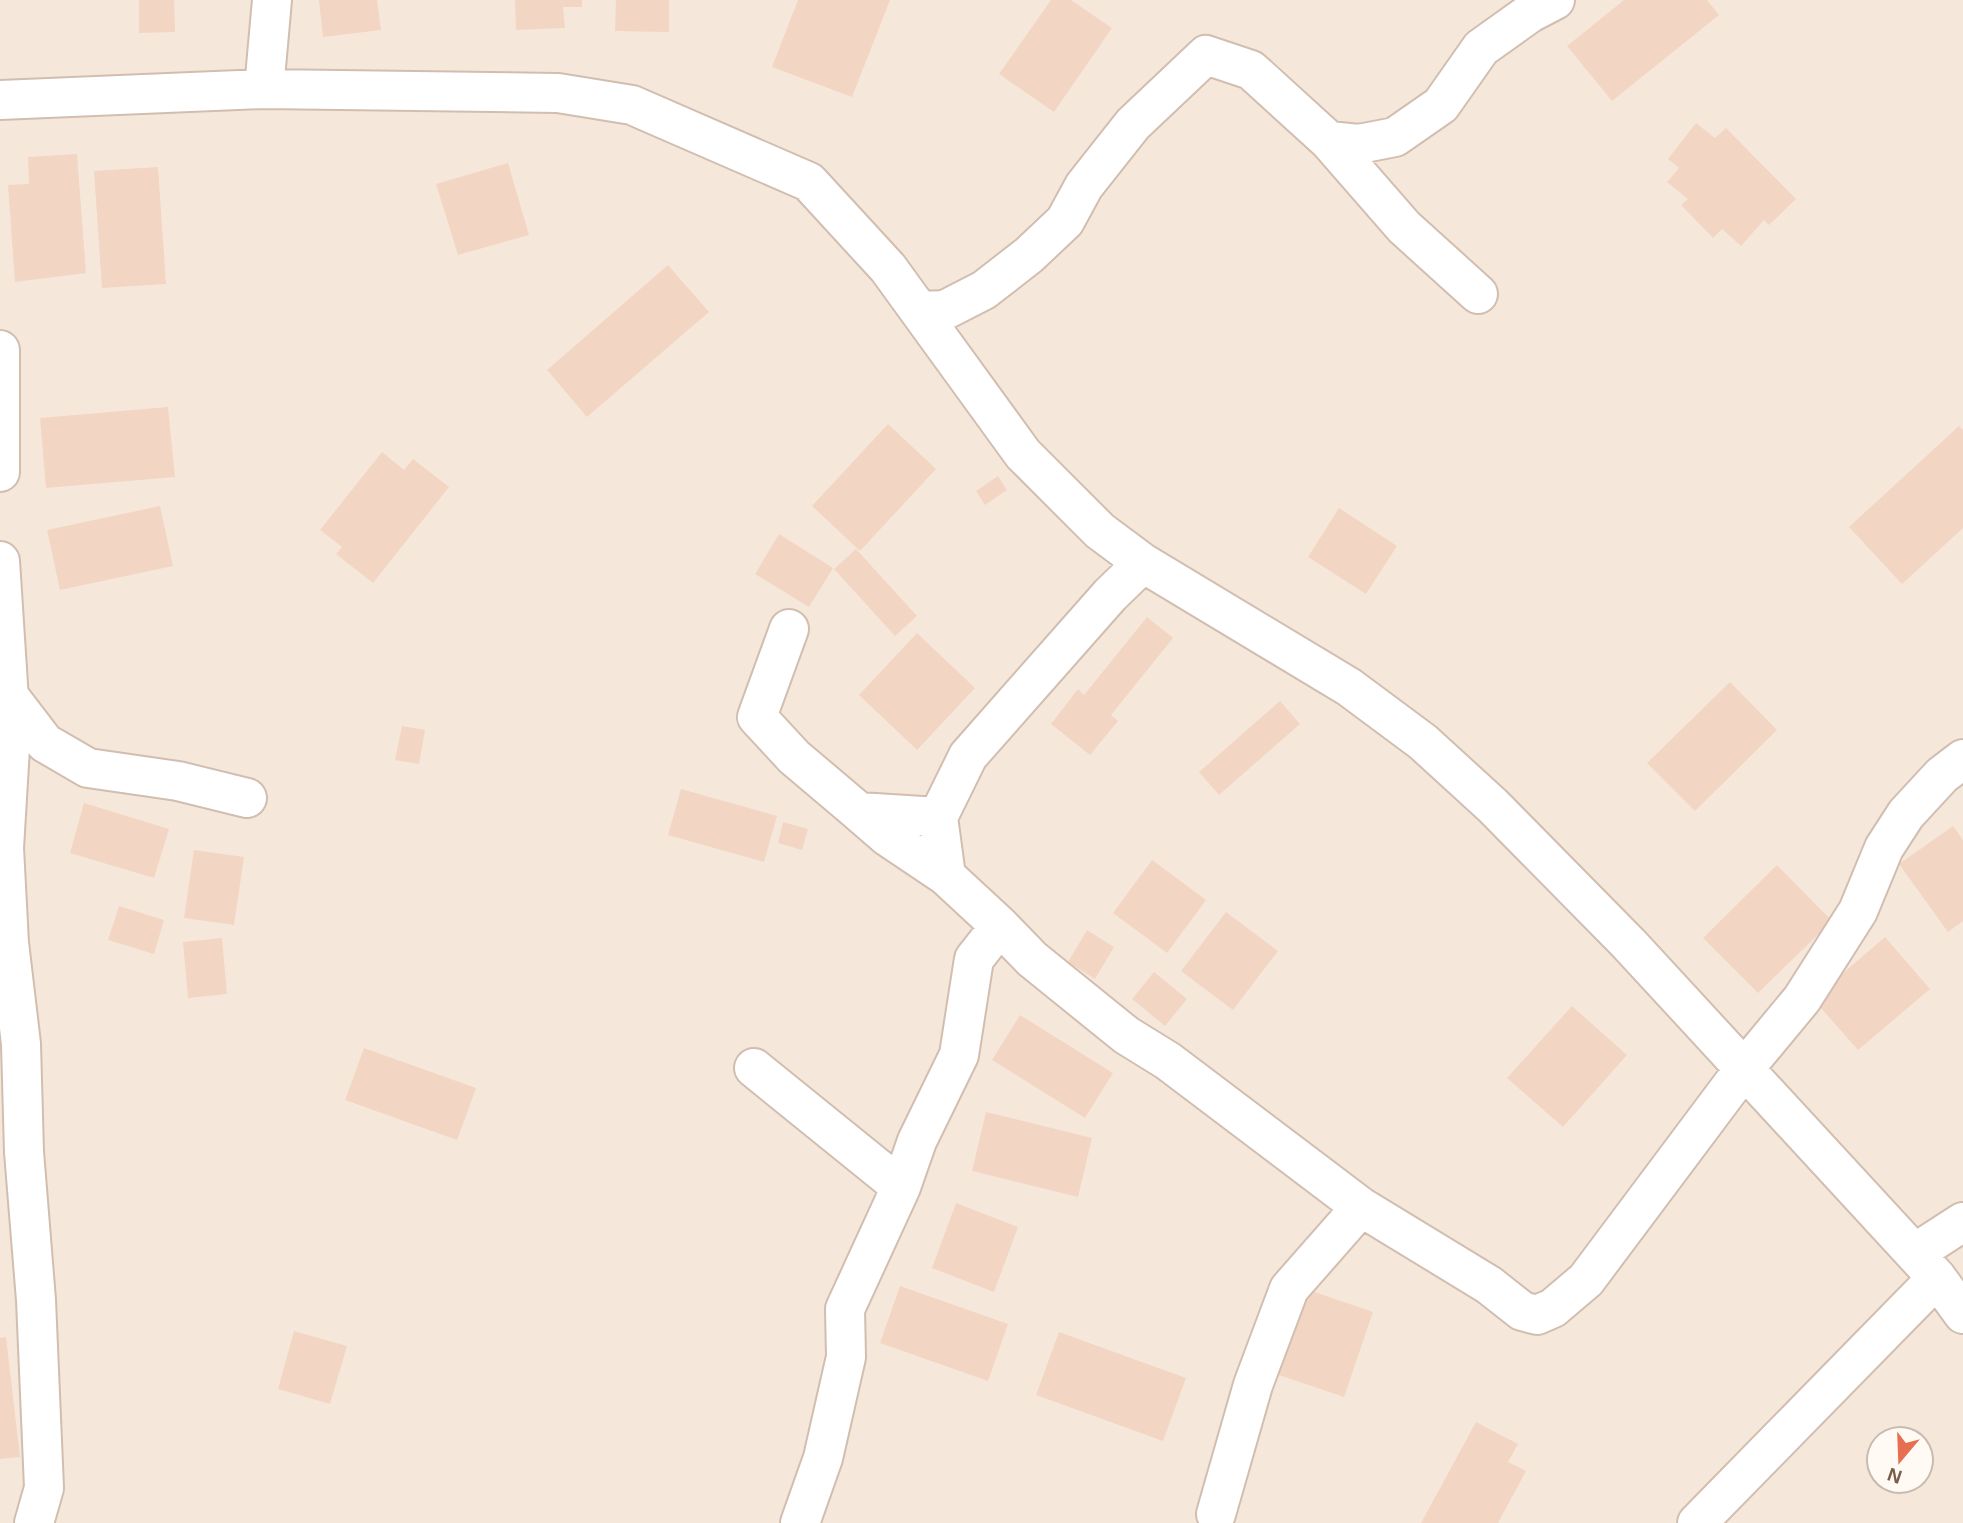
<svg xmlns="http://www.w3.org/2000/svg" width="1963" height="1523" font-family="Arial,sans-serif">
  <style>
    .residential { fill: #f5e8da; fill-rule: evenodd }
    .building { fill: #f3d5c3 }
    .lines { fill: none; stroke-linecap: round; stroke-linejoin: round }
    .minor-casing { stroke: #d1beb0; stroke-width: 42 }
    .minor { stroke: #fff; stroke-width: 38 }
  </style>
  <rect width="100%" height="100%" fill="#fdf6ec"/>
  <path class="residential" d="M0,0H1963V1523H0ZM1879,1439H1921V1481H1879Z"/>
  <path class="building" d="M139,0H174L175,32L139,33Z
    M319,0H377L381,30L323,37Z
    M515,0H582V7H563L565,28L516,30Z
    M616,0H669V32L615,31Z
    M798,0H890L852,97L772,67Z
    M1051,0H1071L1112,28L1054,112L999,74Z
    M1624,0H1707L1719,15L1612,101L1567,46Z
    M1696,123L1715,138L1726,128L1796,199L1769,225L1764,220L1741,246L1722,229L1713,238L1681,205L1688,199L1667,182L1679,168L1668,159Z
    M77,154L86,273L15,282L8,185L29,184L28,157Z
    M508,163L529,235L458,255L436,184Z
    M158,167L166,284L102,288L94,171Z
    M668,265L709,312L587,417L547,370Z
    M168,407L175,477L46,488L40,418Z
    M888,424L936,469L860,551L812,506Z
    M1959,426L1963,430V528L1902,584L1849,527Z
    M382,452L404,470L413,459L449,487L373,583L336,554L342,547L320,530Z
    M998,476L1007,490L985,505L976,491Z
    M160,506L173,566L60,590L47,530Z
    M1339,508L1397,546L1366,594L1308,557Z
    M779,534L833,568L809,607L755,574Z
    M856,549L917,616L895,636L834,569Z
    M1147,617L1173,638L1111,715L1118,721L1090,755L1051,724L1078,689L1084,695Z
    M917,633L975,688L917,750L859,695Z
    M1730,682L1777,730L1695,811L1647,763Z
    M1280,701L1300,724L1219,795L1199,772Z
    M402,726L425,730L419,764L395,760Z
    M681,789L777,816L764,862L668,835Z
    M84,803L169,829L154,878L70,853Z
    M783,822L808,829L802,850L778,843Z
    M1953,826L1963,840V921L1948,932L1899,864Z
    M194,850L244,857L234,925L184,918Z
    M1152,860L1206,900L1167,953L1113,913Z
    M1777,865L1832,921L1758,993L1703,938Z
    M119,906L164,920L154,954L108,940Z
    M1226,912L1278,951L1233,1010L1181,971Z
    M1087,930L1114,947L1095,979L1068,962Z
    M1885,937L1930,989L1858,1050L1813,999Z
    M222,938L227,994L188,998L183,942Z
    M1154,972L1187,999L1165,1026L1132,999Z
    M1572,1006L1627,1055L1563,1127L1507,1078Z
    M1020,1015L1113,1073L1085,1118L992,1060Z
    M364,1048L476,1088L457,1140L345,1100Z
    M986,1112L1092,1138L1078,1197L972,1171Z
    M956,1203L1018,1227L994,1292L932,1268Z
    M900,1286L1008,1324L988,1381L880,1343Z
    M1306,1289L1373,1312L1344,1397L1276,1374Z
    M294,1331L347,1346L330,1404L278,1389Z
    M1059,1332L1186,1378L1163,1441L1036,1395Z
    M6,1337L20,1457L0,1459V1338Z
    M1476,1422L1518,1444L1508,1462L1526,1471L1498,1523H1421Z"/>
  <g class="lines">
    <g class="minor-casing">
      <path id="minor" d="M264,89L272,0
        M0,100L264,89L558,93L632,105L809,182L888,268L1023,454L1100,531L1143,563L1349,687L1423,742L1493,806L1629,944L1937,1278L1963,1314
        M1329,141L1359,144L1395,137L1441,105L1481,48L1530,13L1555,0
        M920,311L945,310L984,290L1029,255L1065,221L1084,186L1133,124L1206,55L1251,70L1329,141L1404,227L1478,294
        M0,350V472
        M0,561L11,731L4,848L9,943L21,1044L24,1152L36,1300L44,1488L34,1523
        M789,629L757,717L794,757L859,812L938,817
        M9,696L45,743L88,768L178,781L247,798
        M859,812L888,837L946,876
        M1000,926L946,876L938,817L968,756L1110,595L1143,563
        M754,1068L901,1187
        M1915,1253L1963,1222
        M1216,1514L1253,1385L1289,1289L1361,1207
        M800,1523L823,1458L846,1357L845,1309L901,1187L917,1141L959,1055L974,959L1000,926L1032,959L1126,1035L1168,1061L1361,1207L1489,1285L1522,1311L1537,1315L1553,1308L1586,1280L1744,1069L1802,999L1858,911L1884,848L1906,814L1942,775L1963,759
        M1697,1523L1937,1278"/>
    </g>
    <use href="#minor" class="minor"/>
  </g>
  <g transform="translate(1900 1460) rotate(199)"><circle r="33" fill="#fffaf3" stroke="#cabbb1" stroke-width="2"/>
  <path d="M0-5L12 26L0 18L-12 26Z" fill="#e76f51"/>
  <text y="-10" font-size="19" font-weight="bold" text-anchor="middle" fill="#7a5c4d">N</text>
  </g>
</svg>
